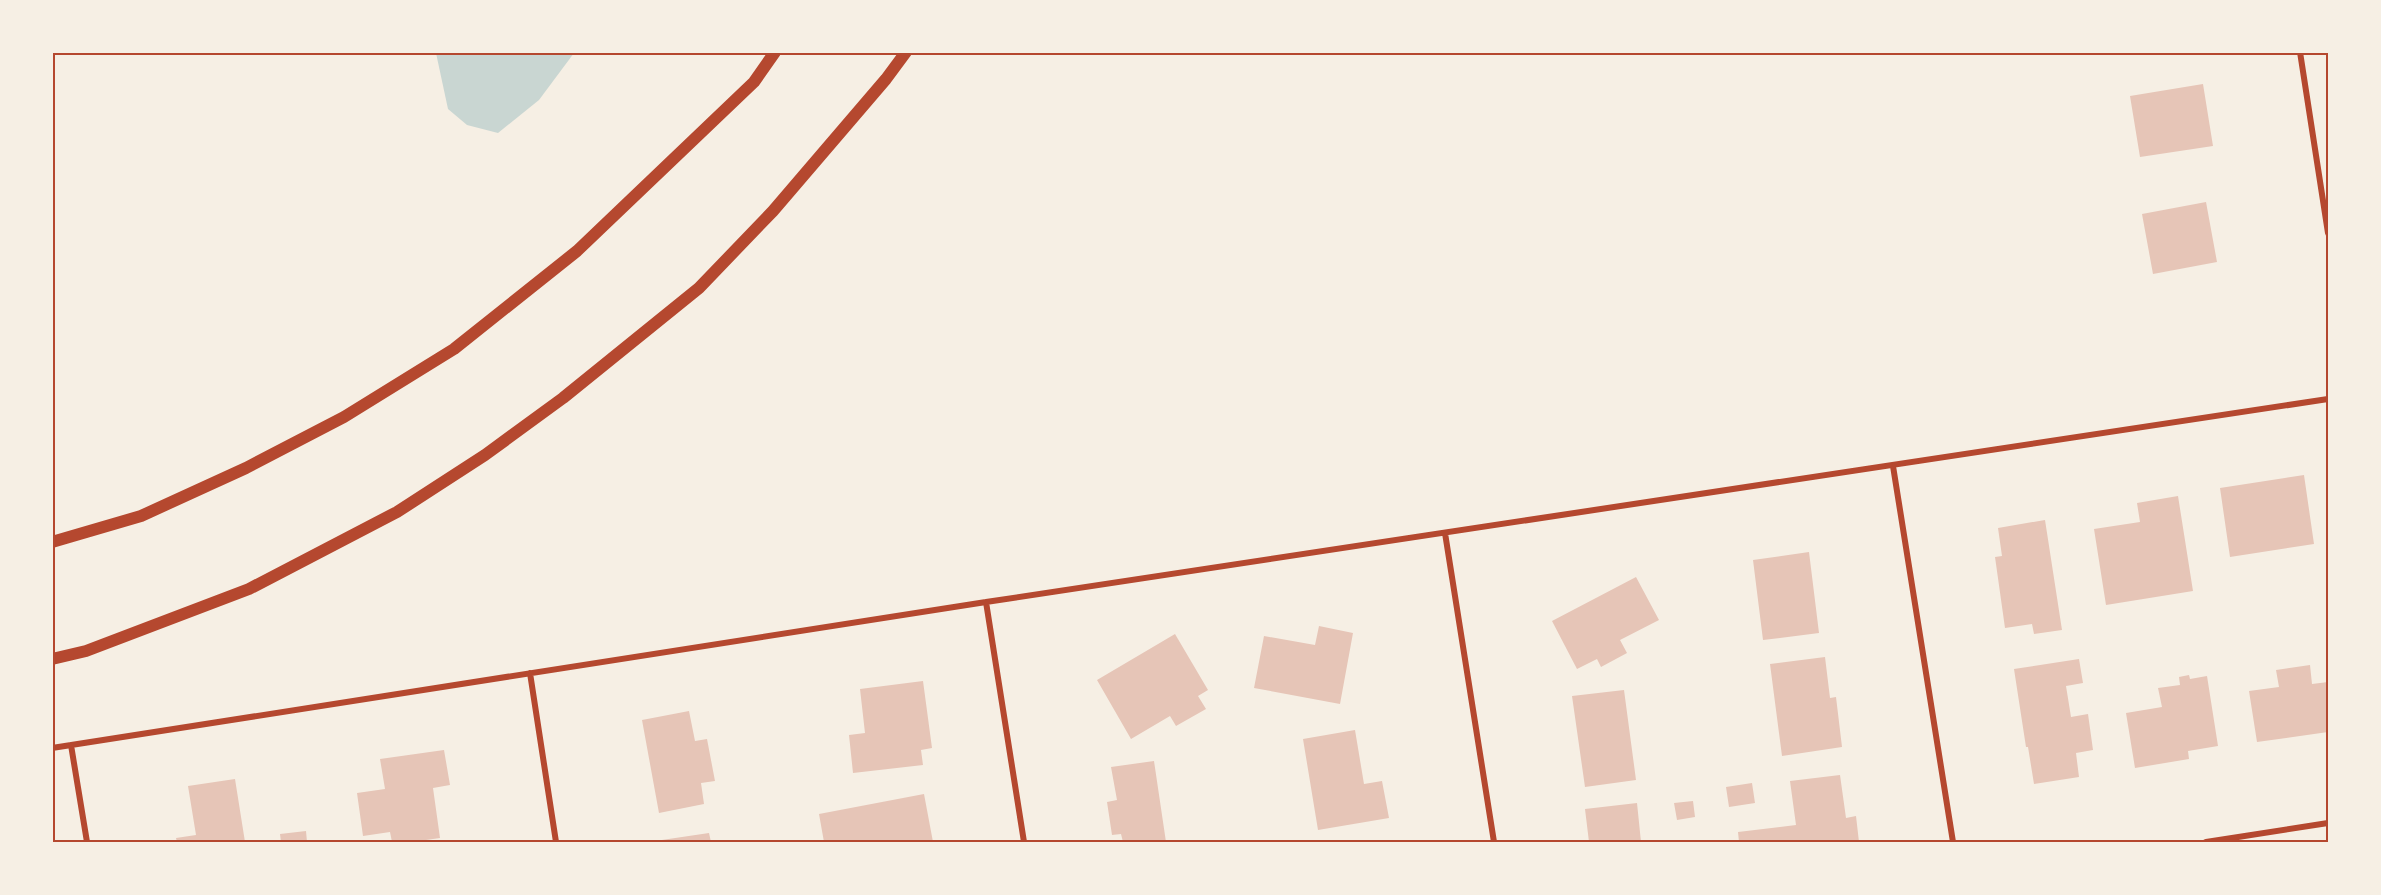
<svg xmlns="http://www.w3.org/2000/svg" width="2381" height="895" font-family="Montserrat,sans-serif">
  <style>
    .water { fill: #c9d6d2 }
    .building { fill: #e6c5b7 }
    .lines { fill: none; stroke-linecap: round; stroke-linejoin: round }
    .minor { stroke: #b5482f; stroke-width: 6 }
    .secondary { stroke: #b5482f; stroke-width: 12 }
    .neatline { fill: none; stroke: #b5482f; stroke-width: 2 }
  </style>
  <rect width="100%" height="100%" fill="#f6efe4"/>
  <path class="water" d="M436,53V52L574,53L539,100L498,133L467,125L448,109Z"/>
  <path class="building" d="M2203,84L2213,146L2140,157L2130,96Z
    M2206,202L2217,262L2153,274L2142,214Z
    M2304,475L2314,544L2230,557L2220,488Z
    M2178,496L2193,591L2106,605L2094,529L2140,522L2137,503Z
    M2045,520L2062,630L2034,634L2032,624L2005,628L1995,557L2002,556L1998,528Z
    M1809,552L1819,633L1763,640L1753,560Z
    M1636,577L1659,620L1620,640L1627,653L1601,667L1597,659L1577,669L1552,621Z
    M1319,626L1353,633L1340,704L1254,688L1264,636L1315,645Z
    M1175,634L1208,690L1198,696L1206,709L1176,726L1170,716L1131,739L1097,680Z
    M1825,657L1830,698L1836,697L1842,747L1782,756L1770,664Z
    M2079,659L2083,683L2066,686L2071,717L2088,714L2093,750L2076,753L2079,777L2034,784L2028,747H2026L2014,669Z
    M2310,665L2312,684L2328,682V732L2257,742L2249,691L2279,687L2276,670Z
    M2189,675L2190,679L2207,676L2218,746L2188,751L2189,759L2135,768L2126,713L2162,707L2158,688L2180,685L2179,677Z
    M923,681L932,748L921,750L923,765L853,773L849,735L865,733L860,689Z
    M1624,690L1636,780L1585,787L1572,696Z
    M689,711L695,741L707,739L715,781L701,783L704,804L659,813L642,720Z
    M1355,730L1364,784L1382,781L1389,818L1318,830L1303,739Z
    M444,750L450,785L433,788L440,838L412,842H392L390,832L363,836L357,793L385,789L380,759Z
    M1154,761L1166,842H1123L1121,834L1112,835L1107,802L1117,800L1111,767Z
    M1840,775L1846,818L1856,816L1859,842H1739L1738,832L1796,825L1790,781Z
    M235,779L245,842H177L176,838L196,835L188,786Z
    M1752,783L1755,803L1729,807L1726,787Z
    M924,794L933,842H824L819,814Z
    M1693,801L1695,817L1677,820L1674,803Z
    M1637,803L1641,842H1589L1585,809Z
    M306,831L307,842H281L280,834Z
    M709,833L711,842H655V841Z"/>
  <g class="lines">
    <path class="minor" d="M2300,52L2328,233
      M1893,466L1953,842
      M1445,533L1494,842
      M986,602L1024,842
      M530,673L556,842
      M71,745L87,842
      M52,748L986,602L2328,399
      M2206,842L2328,823"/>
    <path class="secondary" d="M52,542L141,516L246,468L344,417L454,349L577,251L754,82L775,52
      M52,659L86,651L249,589L397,512L485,455L563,398L699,288L773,211L886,79L906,52"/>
  </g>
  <rect width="2381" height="895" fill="none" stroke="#f6efe4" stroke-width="108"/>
  <rect x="54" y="54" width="2273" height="787" class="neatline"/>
</svg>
